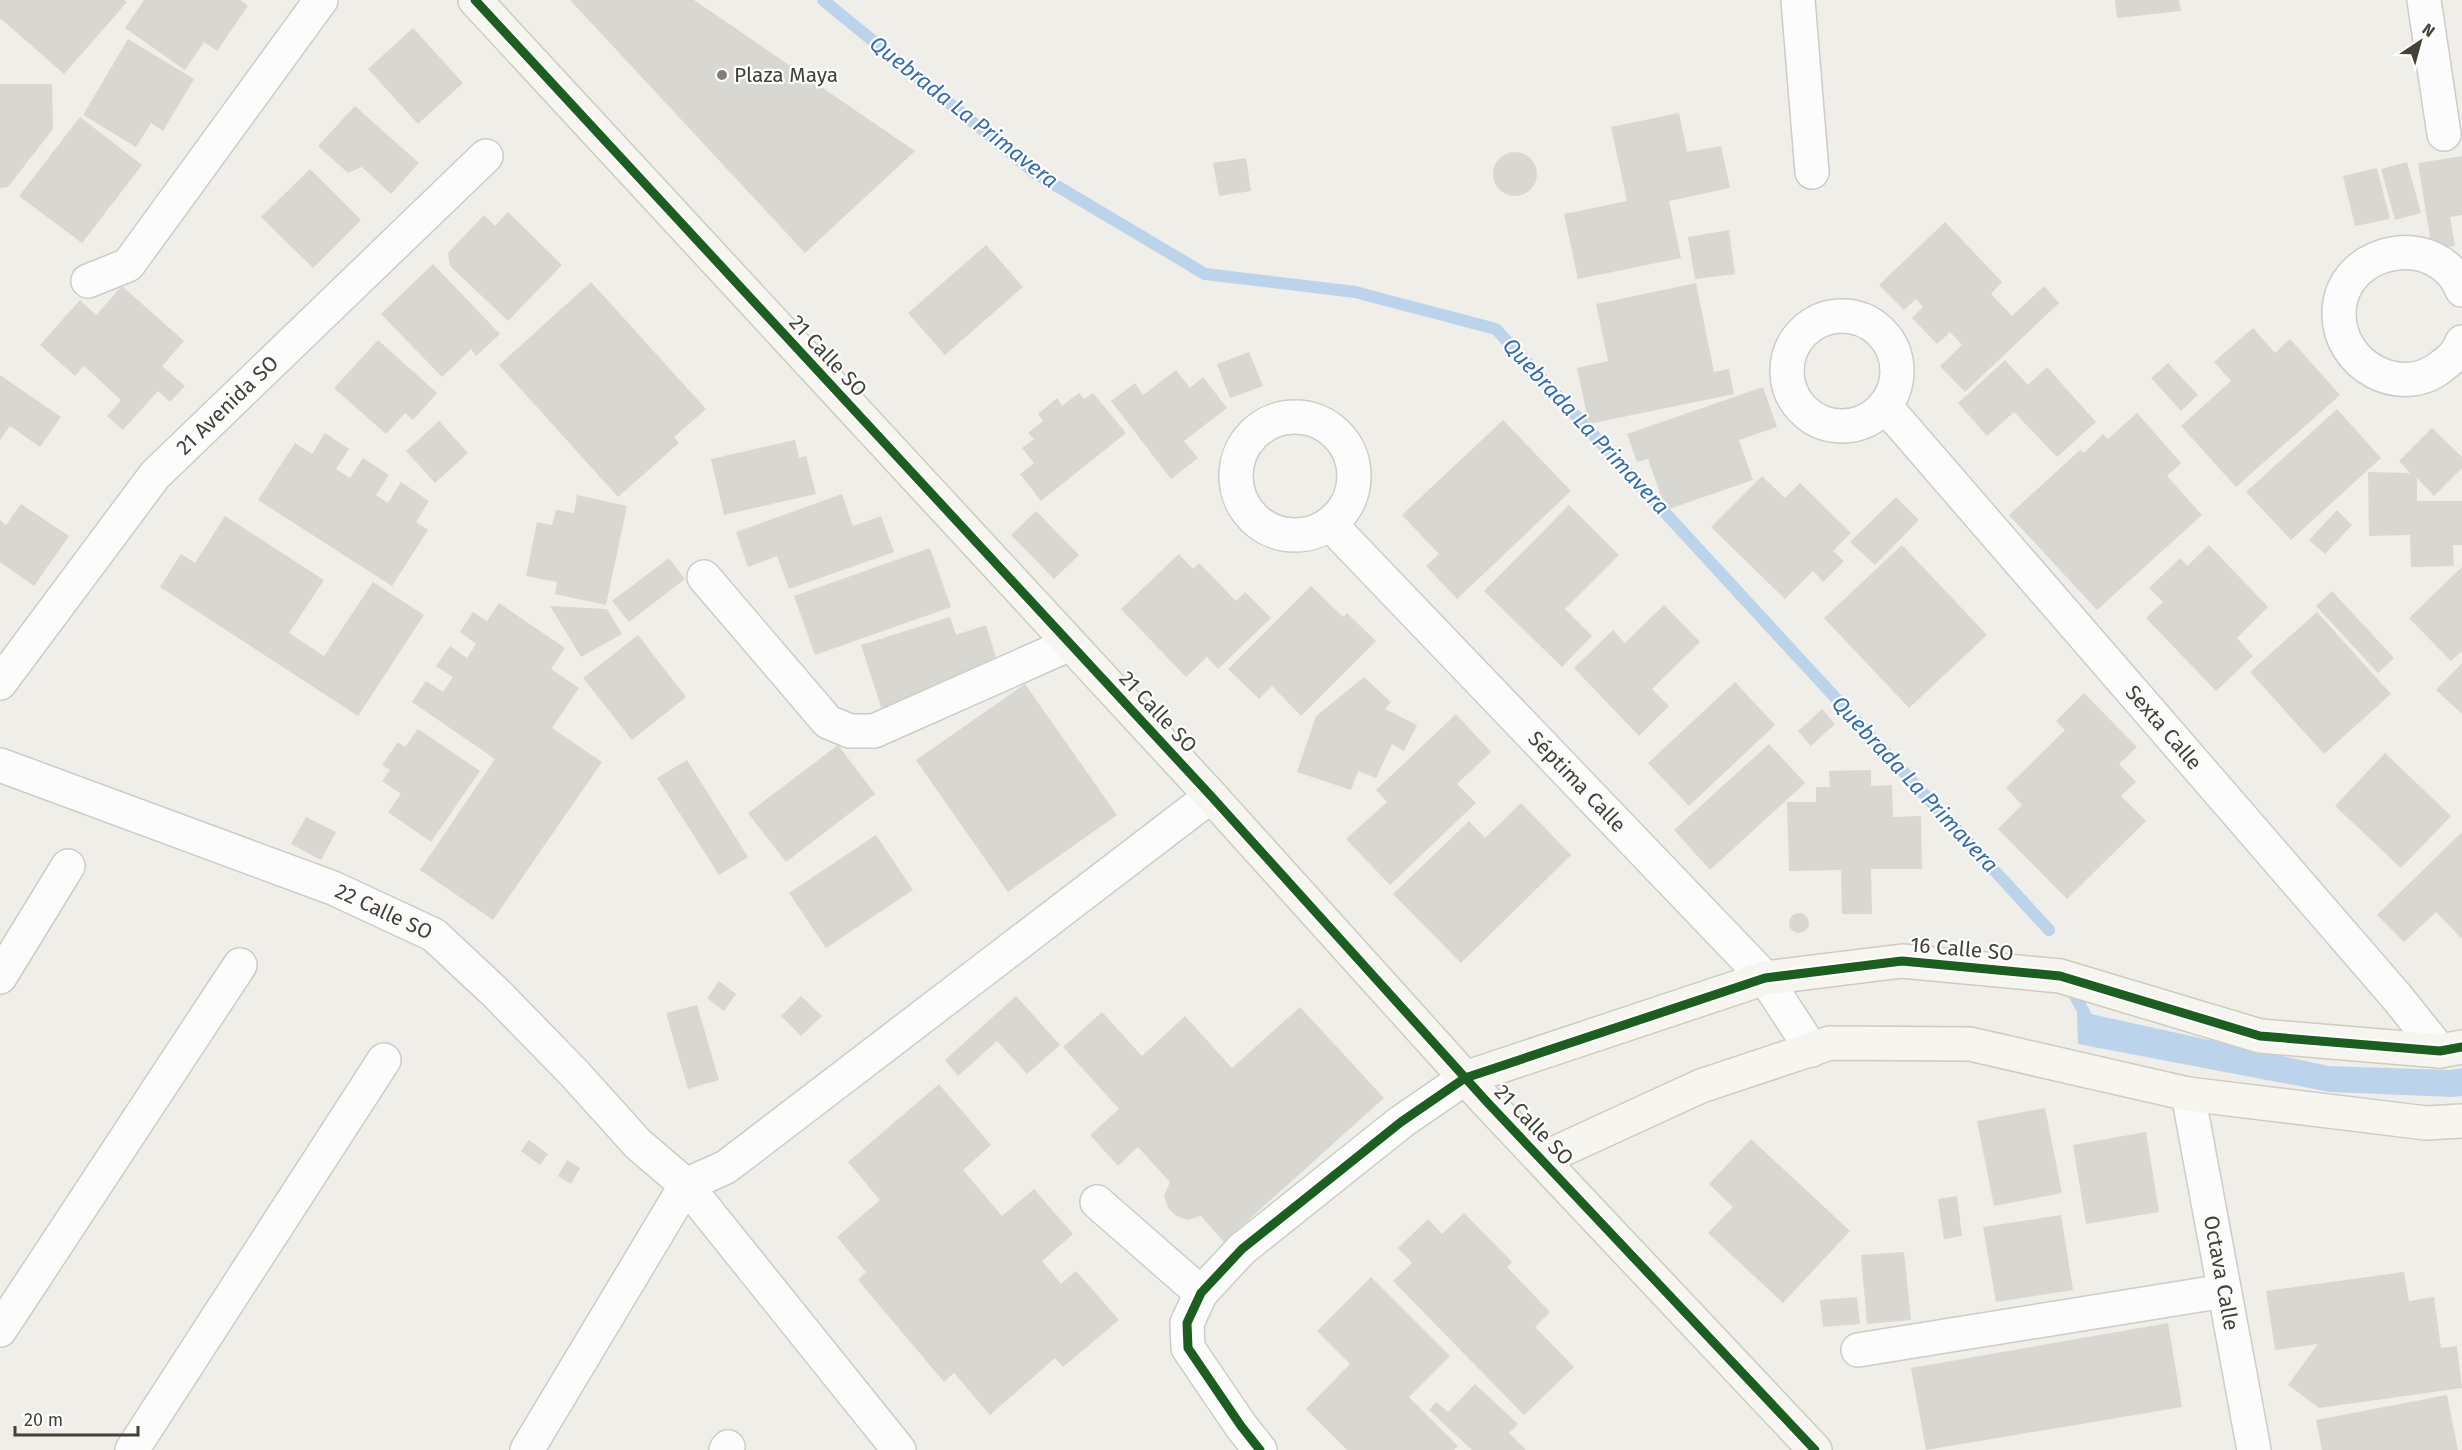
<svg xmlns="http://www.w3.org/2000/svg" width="2462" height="1450" font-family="'Fira Sans',sans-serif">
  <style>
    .water { fill: #bbd3eb }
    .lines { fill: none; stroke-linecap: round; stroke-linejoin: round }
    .stream { stroke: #bbd3eb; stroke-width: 12 }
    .building { fill: #d9d7d1 }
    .street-casing { stroke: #cdccc7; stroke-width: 36 }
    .secondary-casing { stroke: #ceccc0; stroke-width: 36 }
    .street { stroke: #fdfcfc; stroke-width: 33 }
    .secondary { stroke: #f6f5ef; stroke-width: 33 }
    .cycleway-casing { stroke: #fff; stroke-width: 13 }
    .cycleway { stroke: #1b5e20; stroke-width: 9 }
    .poi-dot { fill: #807e75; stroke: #fff; stroke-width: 2 }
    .labels { text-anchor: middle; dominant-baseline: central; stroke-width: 4.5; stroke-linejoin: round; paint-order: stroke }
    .poi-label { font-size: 21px; fill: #454136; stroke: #fff; text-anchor: start }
    .street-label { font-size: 21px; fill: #454136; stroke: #fff }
    .water-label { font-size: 22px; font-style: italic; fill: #356cab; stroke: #fff }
  </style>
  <rect width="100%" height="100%" fill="#efeee9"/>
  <path class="water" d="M2077,1011L2328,1066L2450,1070L2462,1068V1096L2453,1097L2330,1092L2078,1044Z"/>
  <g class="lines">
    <path class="stream" d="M823,0L1035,173L1205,274L1355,292L1496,329L2049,930
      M2070,987L2092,1027"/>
  </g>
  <path class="building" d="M0,0H124L127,2L64,74L0,18Z
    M144,0H240L248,6L217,51L204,42L185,70L125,28Z
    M570,0H694L915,151L805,253Z
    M2115,0H2179L2181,11L2117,18Z
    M413,28L463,83L418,124L368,69Z
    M128,39L194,79L163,131L151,123L136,147L83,115Z
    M0,84H52L53,129L8,187L0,188Z
    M355,106L419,163L391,194L362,167L348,173L318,146Z
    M1679,113L1687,152L1721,146L1730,188L1669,201L1681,258L1578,279L1564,214L1627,201L1611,127Z
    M80,117L142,165L82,243L19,196Z
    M1493 174a22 22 0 1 1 44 0a22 22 0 1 1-44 0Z
    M2462,156V215L2450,217L2455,246L2432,250L2418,163Z
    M1246,158L1251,191L1219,196L1213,163Z
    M2407,162L2421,213L2395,220L2381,169Z
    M2377,168L2390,219L2355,226L2343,176Z
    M310,169L361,220L313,268L261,217Z
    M508,212L562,265L508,321L450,266L448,253L484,215L495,226Z
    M1945,222L2002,282L1991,294L2012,316L2044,286L2059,303L1965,392L1940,366L1962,345L1950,332L1937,344L1912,318L1923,307L1916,299L1904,310L1879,285Z
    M1729,230L1735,274L1695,279L1688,237Z
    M986,245L1023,287L945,355L908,313Z
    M433,264L500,334L476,356L471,349L442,377L381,314Z
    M591,282L706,409L674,437L679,443L618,497L499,365Z
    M1696,283L1714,372L1729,369L1734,394L1589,424L1577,368L1608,361L1596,304Z
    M122,286L184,341L162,366L185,386L170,402L158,391L123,430L107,416L121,400L84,366L75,376L40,345L80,300L96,315Z
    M2253,328L2275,353L2290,339L2340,395L2236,487L2181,426L2231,381L2214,362Z
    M378,340L437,393L413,420L405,413L386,434L334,388Z
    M1249,352L1263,386L1230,398L1217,364Z
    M2005,360L2028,385L2047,367L2096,422L2057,457L2014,412L1987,436L1958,403Z
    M2168,363L2198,395L2181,411L2151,378Z
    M1176,370L1190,388L1203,377L1227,408L1184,441L1198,458L1171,479L1111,401L1135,383L1143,395Z
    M0,375L61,417L40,447L10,426L0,440Z
    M1763,387L1777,427L1739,440L1753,480L1666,510L1648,459L1637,462L1627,434Z
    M1079,393L1084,399L1093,393L1126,433L1041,501L1020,474L1034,463L1022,448L1034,439L1028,433L1043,421L1038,414L1057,398L1062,406Z
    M2337,409L2381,458L2291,540L2246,492Z
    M2137,413L2181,463L2167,476L2202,515L2097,610L2009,515L2080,450L2084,453L2103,434L2108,439Z
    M1503,420L1571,491L1457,599L1426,566L1439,554L1402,515Z
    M439,421L468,453L435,483L406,451Z
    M2432,428L2462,457V468L2434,496L2417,478V501H2462V545H2453L2454,566L2411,567L2410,535L2369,536L2368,472L2410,473L2399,461Z
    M325,433L349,449L336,469L350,478L363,458L389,475L376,495L388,503L401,482L429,501L416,522L428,530L392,586L258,500L295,443L312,454Z
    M795,440L799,458L806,456L816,494L724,515L711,459Z
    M1762,476L1785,498L1800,483L1851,533L1833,551L1844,561L1823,582L1813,571L1785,599L1711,527Z
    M842,494L853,526L881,516L894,552L789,589L777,556L748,567L736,532Z
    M577,495L627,506L606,605L555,594L557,582L526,576L537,522L552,525L556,510L574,513Z
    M1896,497L1919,520L1875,565L1850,542Z
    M21,504L69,536L34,586L0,562V520L6,525Z
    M1569,505L1619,555L1565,609L1592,636L1562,667L1484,591Z
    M2337,510L2352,525L2325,554L2309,540Z
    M1036,511L1079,555L1054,579L1011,535Z
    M225,516L324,580L289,633L324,656L373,582L424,615L358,716L160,587L181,554L195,563Z
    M1902,545L1987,635L1909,708L1824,618Z
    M2209,545L2268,607L2237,638L2253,656L2216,691L2146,618L2163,602L2149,588L2180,558L2187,566Z
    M930,548L951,607L815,655L794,596Z
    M1179,554L1193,569L1199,563L1236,601L1245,592L1271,618L1218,669L1207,657L1186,677L1121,609Z
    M669,558L685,579L629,622L612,601Z
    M2462,567V651L2451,661L2409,618Z
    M1311,586L1343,617L1347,613L1376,641L1301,716L1272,686L1259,699L1228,669Z
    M2332,591L2394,658L2378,673L2316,606Z
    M499,603L565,648L551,669L579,688L552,728L602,762L493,920L420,870L495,759L412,702L426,681L443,692L453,677L436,666L450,646L467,658L476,644L460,632L473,612L487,621Z
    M1664,605L1700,642L1652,689L1669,706L1639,736L1574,668L1613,630L1625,643Z
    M550,606L607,609L622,634L581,657Z
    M2317,612L2391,694L2324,754L2250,672Z
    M950,617L956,635L986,625L1001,673L882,710L861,645Z
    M638,635L686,697L632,740L583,678Z
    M2462,663V714L2436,690Z
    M1364,677L1391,702L1385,709L1417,725L1404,751L1392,744L1376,778L1358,771L1351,790L1297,772L1316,716Z
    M1735,682L1775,725L1689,806L1648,763Z
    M1025,684L1117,815L1008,892L916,760Z
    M2084,693L2137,747L2119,764L2136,782L2121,796L2146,821L2067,899L1998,829L2022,805L2006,788L2065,730L2056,721Z
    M1822,709L1835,724L1811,746L1798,731Z
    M1456,714L1491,752L1457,784L1476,803L1390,885L1346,839L1387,802L1376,790Z
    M418,729L480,771L431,842L388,812L401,794L382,781L390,770L382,765L398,742L405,747Z
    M1769,744L1805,783L1710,870L1674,830Z
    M838,745L875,794L786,862L748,813Z
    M2385,753L2451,816L2401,868L2335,806Z
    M687,760L748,857L719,875L657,778Z
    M1871,770V786L1892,785L1893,817L1921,816L1922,869H1871L1872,914H1842L1841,870L1789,871L1787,802H1816V787H1830L1829,771Z
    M1521,803L1571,855L1461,963L1393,894L1469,821L1485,838Z
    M306,817L336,832L321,860L291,844Z
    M2462,832V939L2436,912L2404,942L2377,915Z
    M876,835L913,890L826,948L789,893Z
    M1789 923a10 10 0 1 1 20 0a10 10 0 1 1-20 0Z
    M719,981L736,994L724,1011L707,998Z
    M801,996L822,1016L801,1036L781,1016Z
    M1016,996L1060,1045L1027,1074L997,1041L958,1076L945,1060Z
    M697,1005L719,1080L688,1089L666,1013Z
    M1300,1007L1384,1098L1224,1242L1201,1216L1188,1220L1176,1216L1168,1208L1164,1196L1170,1182L1138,1147L1118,1166L1090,1135L1119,1109L1063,1047L1102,1012L1142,1056L1185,1016L1232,1068Z
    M939,1084L991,1145L963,1170L1002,1216L1034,1189L1073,1234L1042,1261L1061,1284L1076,1271L1119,1320L1063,1367L1055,1358L990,1415L954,1373L944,1382L858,1280L866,1272L837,1237L880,1200L848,1162Z
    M2045,1108L2062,1193L1994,1206L1977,1121Z
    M2146,1132L2159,1212L2086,1224L2073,1145Z
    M1751,1139L1850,1231L1783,1303L1708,1233L1733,1207L1709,1184Z
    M529,1140L548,1154L540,1165L521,1151Z
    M567,1160L580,1168L571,1184L558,1176Z
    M1957,1196L1962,1236L1944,1239L1938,1199Z
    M1464,1213L1512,1262L1507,1267L1550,1312L1535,1327L1574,1367L1524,1415L1393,1281L1412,1263L1398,1248L1428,1219L1442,1234Z
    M2061,1215L2073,1290L1996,1302L1983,1227Z
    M1904,1252L1911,1320L1867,1324L1861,1255Z
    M2404,1272L2409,1301L2434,1297L2441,1348L2457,1346L2462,1388L2319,1408L2288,1385L2318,1344L2275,1350L2266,1291Z
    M1371,1277L1450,1356L1409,1397L1458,1446L1454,1450H1347L1306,1409L1350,1364L1317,1331Z
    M1857,1297L1860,1324L1823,1327L1820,1300Z
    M2168,1323L2182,1407L1926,1450L1911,1368Z
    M1475,1384L1518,1424L1509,1433L1526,1450H1472L1429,1410L1436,1402L1448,1412Z
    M2447,1395L2458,1450H2322L2316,1420Z"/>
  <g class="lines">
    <g class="street-casing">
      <g id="street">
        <path d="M1798,0L1812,172"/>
        <path d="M2424,0L2444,134"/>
        <path d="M88,281L128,265L321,0"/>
        <path d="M2462,290C2438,229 2340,247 2339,313C2338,365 2401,400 2442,366C2451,359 2458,353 2462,342"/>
        <circle cx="1842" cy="371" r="55"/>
        <path id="s1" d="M1886,407L2396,996L2440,1051"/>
        <circle cx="1295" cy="476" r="59"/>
        <path id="s2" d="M1330,524L1765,978L1812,1050"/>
        <path d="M704,577L828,722L850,731H874L1070,644"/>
        <path id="s3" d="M0,683L155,475L486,156"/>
        <path id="s4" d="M0,765L333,888L434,935L496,993L574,1073L638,1144L686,1185L899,1450"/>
        <path d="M0,977L68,866"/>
        <path id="s5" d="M2188,1094L2254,1450"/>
        <path d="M1097,1202L1201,1293"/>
        <path d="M0,1330L240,965"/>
        <path d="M1858,1350L2224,1291"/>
        <path d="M132,1450L384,1060"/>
        <path d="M527,1450L686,1185L726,1167L1211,796"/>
        <path d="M726,1450L728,1447"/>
        <path d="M1260,1450L1241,1426L1188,1348L1187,1323L1201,1293L1242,1249L1401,1122L1465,1078"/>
      </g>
    </g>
    <g class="secondary-casing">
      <path id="secondary" d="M475,0L1211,796L1487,1102L1815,1450
        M1465,1078L1765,978L1902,961L2060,976L2260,1036L2440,1051L2462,1047
        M1542,1159L1701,1086L1830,1043L1970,1044L2188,1094L2426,1123L2462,1121"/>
    </g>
    <use href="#street" class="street"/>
    <use href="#secondary" class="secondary"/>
    <g class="cycleway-casing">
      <path id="cycleway" d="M475,0L1211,796L1487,1102L1815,1450
        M1260,1450L1241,1426L1188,1348L1187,1323L1201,1293L1242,1249L1401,1122L1465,1078L1765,978L1902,961L2060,976L2260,1036L2440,1051L2462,1047"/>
    </g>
    <use href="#cycleway" class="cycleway"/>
  </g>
  <circle class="poi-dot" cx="722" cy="75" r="6"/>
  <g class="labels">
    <g class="poi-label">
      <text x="734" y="75">Plaza Maya</text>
    </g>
    <g class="street-label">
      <text transform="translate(828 356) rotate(47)">21 Calle SO</text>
      <text stroke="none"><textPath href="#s3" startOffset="360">21 Avenida SO</textPath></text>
      <text transform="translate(1158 712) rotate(47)">21 Calle SO</text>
      <text stroke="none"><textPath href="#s1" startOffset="424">Sexta Calle</textPath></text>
      <text stroke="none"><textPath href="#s2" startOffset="357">Séptima Calle</textPath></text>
      <text stroke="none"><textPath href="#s4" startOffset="411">22 Calle SO</textPath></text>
      <text transform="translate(1962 949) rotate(5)">16 Calle SO</text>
      <text transform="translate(1534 1125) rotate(46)">21 Calle SO</text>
      <text stroke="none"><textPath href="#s5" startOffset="182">Octava Calle</textPath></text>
    </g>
    <g class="water-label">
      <text transform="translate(964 112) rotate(38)">Quebrada La Primavera</text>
      <text transform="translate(1586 426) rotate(47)">Quebrada La Primavera</text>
      <text transform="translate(1915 784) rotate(47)">Quebrada La Primavera</text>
    </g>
  </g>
  <g transform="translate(2420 42) rotate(36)" stroke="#ffffff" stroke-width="4.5" paint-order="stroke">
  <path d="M0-4.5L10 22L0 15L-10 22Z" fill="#454136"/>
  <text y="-9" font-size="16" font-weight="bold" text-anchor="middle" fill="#454136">N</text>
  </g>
  <path d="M15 1426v9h123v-9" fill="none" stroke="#454136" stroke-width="3"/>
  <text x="24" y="1426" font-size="18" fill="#454136" stroke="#ffffff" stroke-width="4.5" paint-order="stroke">20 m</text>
</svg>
